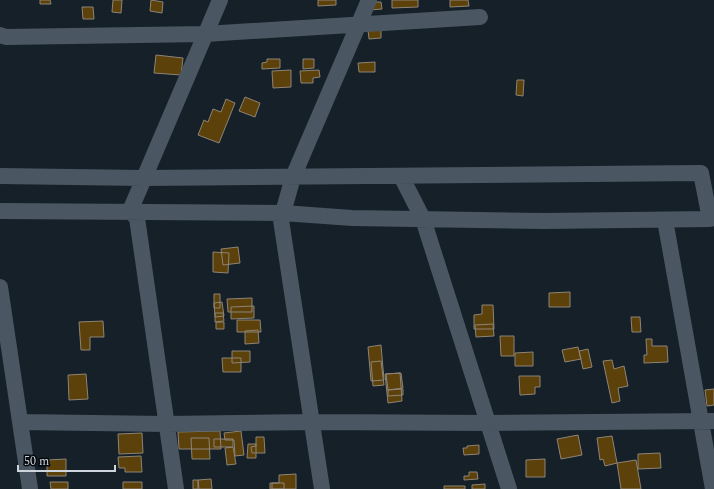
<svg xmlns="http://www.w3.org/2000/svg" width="714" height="489" font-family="Spectral,serif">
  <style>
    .building { fill: #5c410a; stroke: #8d8476 }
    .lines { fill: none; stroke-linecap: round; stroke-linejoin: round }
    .minor { stroke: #4a5661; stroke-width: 16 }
  </style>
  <rect width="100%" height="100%" fill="#152029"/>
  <path class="building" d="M40,0H50L51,4H40Z
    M113,0H122L121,13L112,12Z
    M151,0L163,2L162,13L150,11Z
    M318,0H336V5L318,6Z
    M392,0H418V7L392,8Z
    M450,0H468L469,6L450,7Z
    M370,2H381L382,9L370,10Z
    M82,7H93L94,19H83Z
    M368,30H381V38L369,39Z
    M156,55L183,58L181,75L154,73Z
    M267,59H280V68L262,69V63L267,62Z
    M303,59H314V68L303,69Z
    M375,62V72H359L358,63Z
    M291,70V87L273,88L272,71Z
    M319,70L320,77L313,78V83H301L300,71Z
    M517,80H524L523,96L516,95Z
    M245,97L260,103L255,117L239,111Z
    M226,99L235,103L219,143L198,135L204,120L208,122L213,109L221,112Z
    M238,247L240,263L223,265L221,249Z
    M213,252L229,253L228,273L213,272Z
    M570,292V307H549V293Z
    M214,294H220V308H214Z
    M252,298V312H228L227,299Z
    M222,302L224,316L215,317L214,303Z
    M482,305H493L494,329H474V315L482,314Z
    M254,306V318L231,319V307Z
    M215,313H223L224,321L215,322Z
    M631,317H640L641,332H632Z
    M237,320H260L261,332H237Z
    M103,321L104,337H90V350H81L79,322Z
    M216,322H224V329H216Z
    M493,324L494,336L476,337L475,325Z
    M258,330L259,343L245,344V331Z
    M500,336H514V356H501Z
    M646,339H652V346H667L668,362L644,363V355H647Z
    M381,345L384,380L371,381L368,347Z
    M578,347L581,359L565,362L562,350Z
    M588,349L592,367L583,369L579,351Z
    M232,351H250V362L232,363Z
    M533,352V366H515V353Z
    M222,358H241V372H223Z
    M612,360L614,369L624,366L628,386L618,388L620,401L612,403L603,361Z
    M381,361L384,385L373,386L371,362Z
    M400,373L402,401L388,403L385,374Z
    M401,373L403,388L388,390L386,374Z
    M86,374L88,399L69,400L68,375Z
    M519,376H540V387H535V394L520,395Z
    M403,389V395L388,396V390Z
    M714,389V405L707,406L705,390Z
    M220,431L221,449H179L178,432Z
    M241,431L244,455L235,456L234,440H225L224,433Z
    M142,433L143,453L119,454L118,434Z
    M578,435L582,455L561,459L557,439Z
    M612,436L617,463L605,466L603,459L600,460L597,438Z
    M256,437H264L265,453H252L251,447L256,446Z
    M191,438H209L210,459H192Z
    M214,439H233V447H214Z
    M248,444H256V458H247Z
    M479,445V454L464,455L463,448H467V446Z
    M233,447L236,464L227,465L225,448Z
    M660,453L661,468L638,469V454Z
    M141,456L142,472H125V468H119L118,457Z
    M66,459V476H47V460Z
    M545,459V477H526V460Z
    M636,460L641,489H621L617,463Z
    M469,472H477L478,479L464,480V476H469Z
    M296,474V489H272V483H279V475Z
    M211,479L212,489H199L198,480Z
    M193,480H198V489H193Z
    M50,482H68V489H51Z
    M123,482H142V489H123Z
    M270,483H284V489H270Z
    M485,484V489H472V485Z
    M444,486H465V489H444Z"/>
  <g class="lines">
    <path class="minor" d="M0,35L6,37L205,34L480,17
      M0,176L143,178L701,173L710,219L544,221L352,218L283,213L0,211
      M401,176L423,219L509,489
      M665,220L713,489
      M0,287L30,489
      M20,422L166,424L313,422L489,423L714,421
      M176,489L137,218L130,211L220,0
      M322,489L281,220L293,177L369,0"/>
  </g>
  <path d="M18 465v6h97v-6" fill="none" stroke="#cdd4db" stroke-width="2"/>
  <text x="24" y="465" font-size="12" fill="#cdd4db" stroke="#05090d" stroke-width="3" paint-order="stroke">50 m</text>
</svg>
